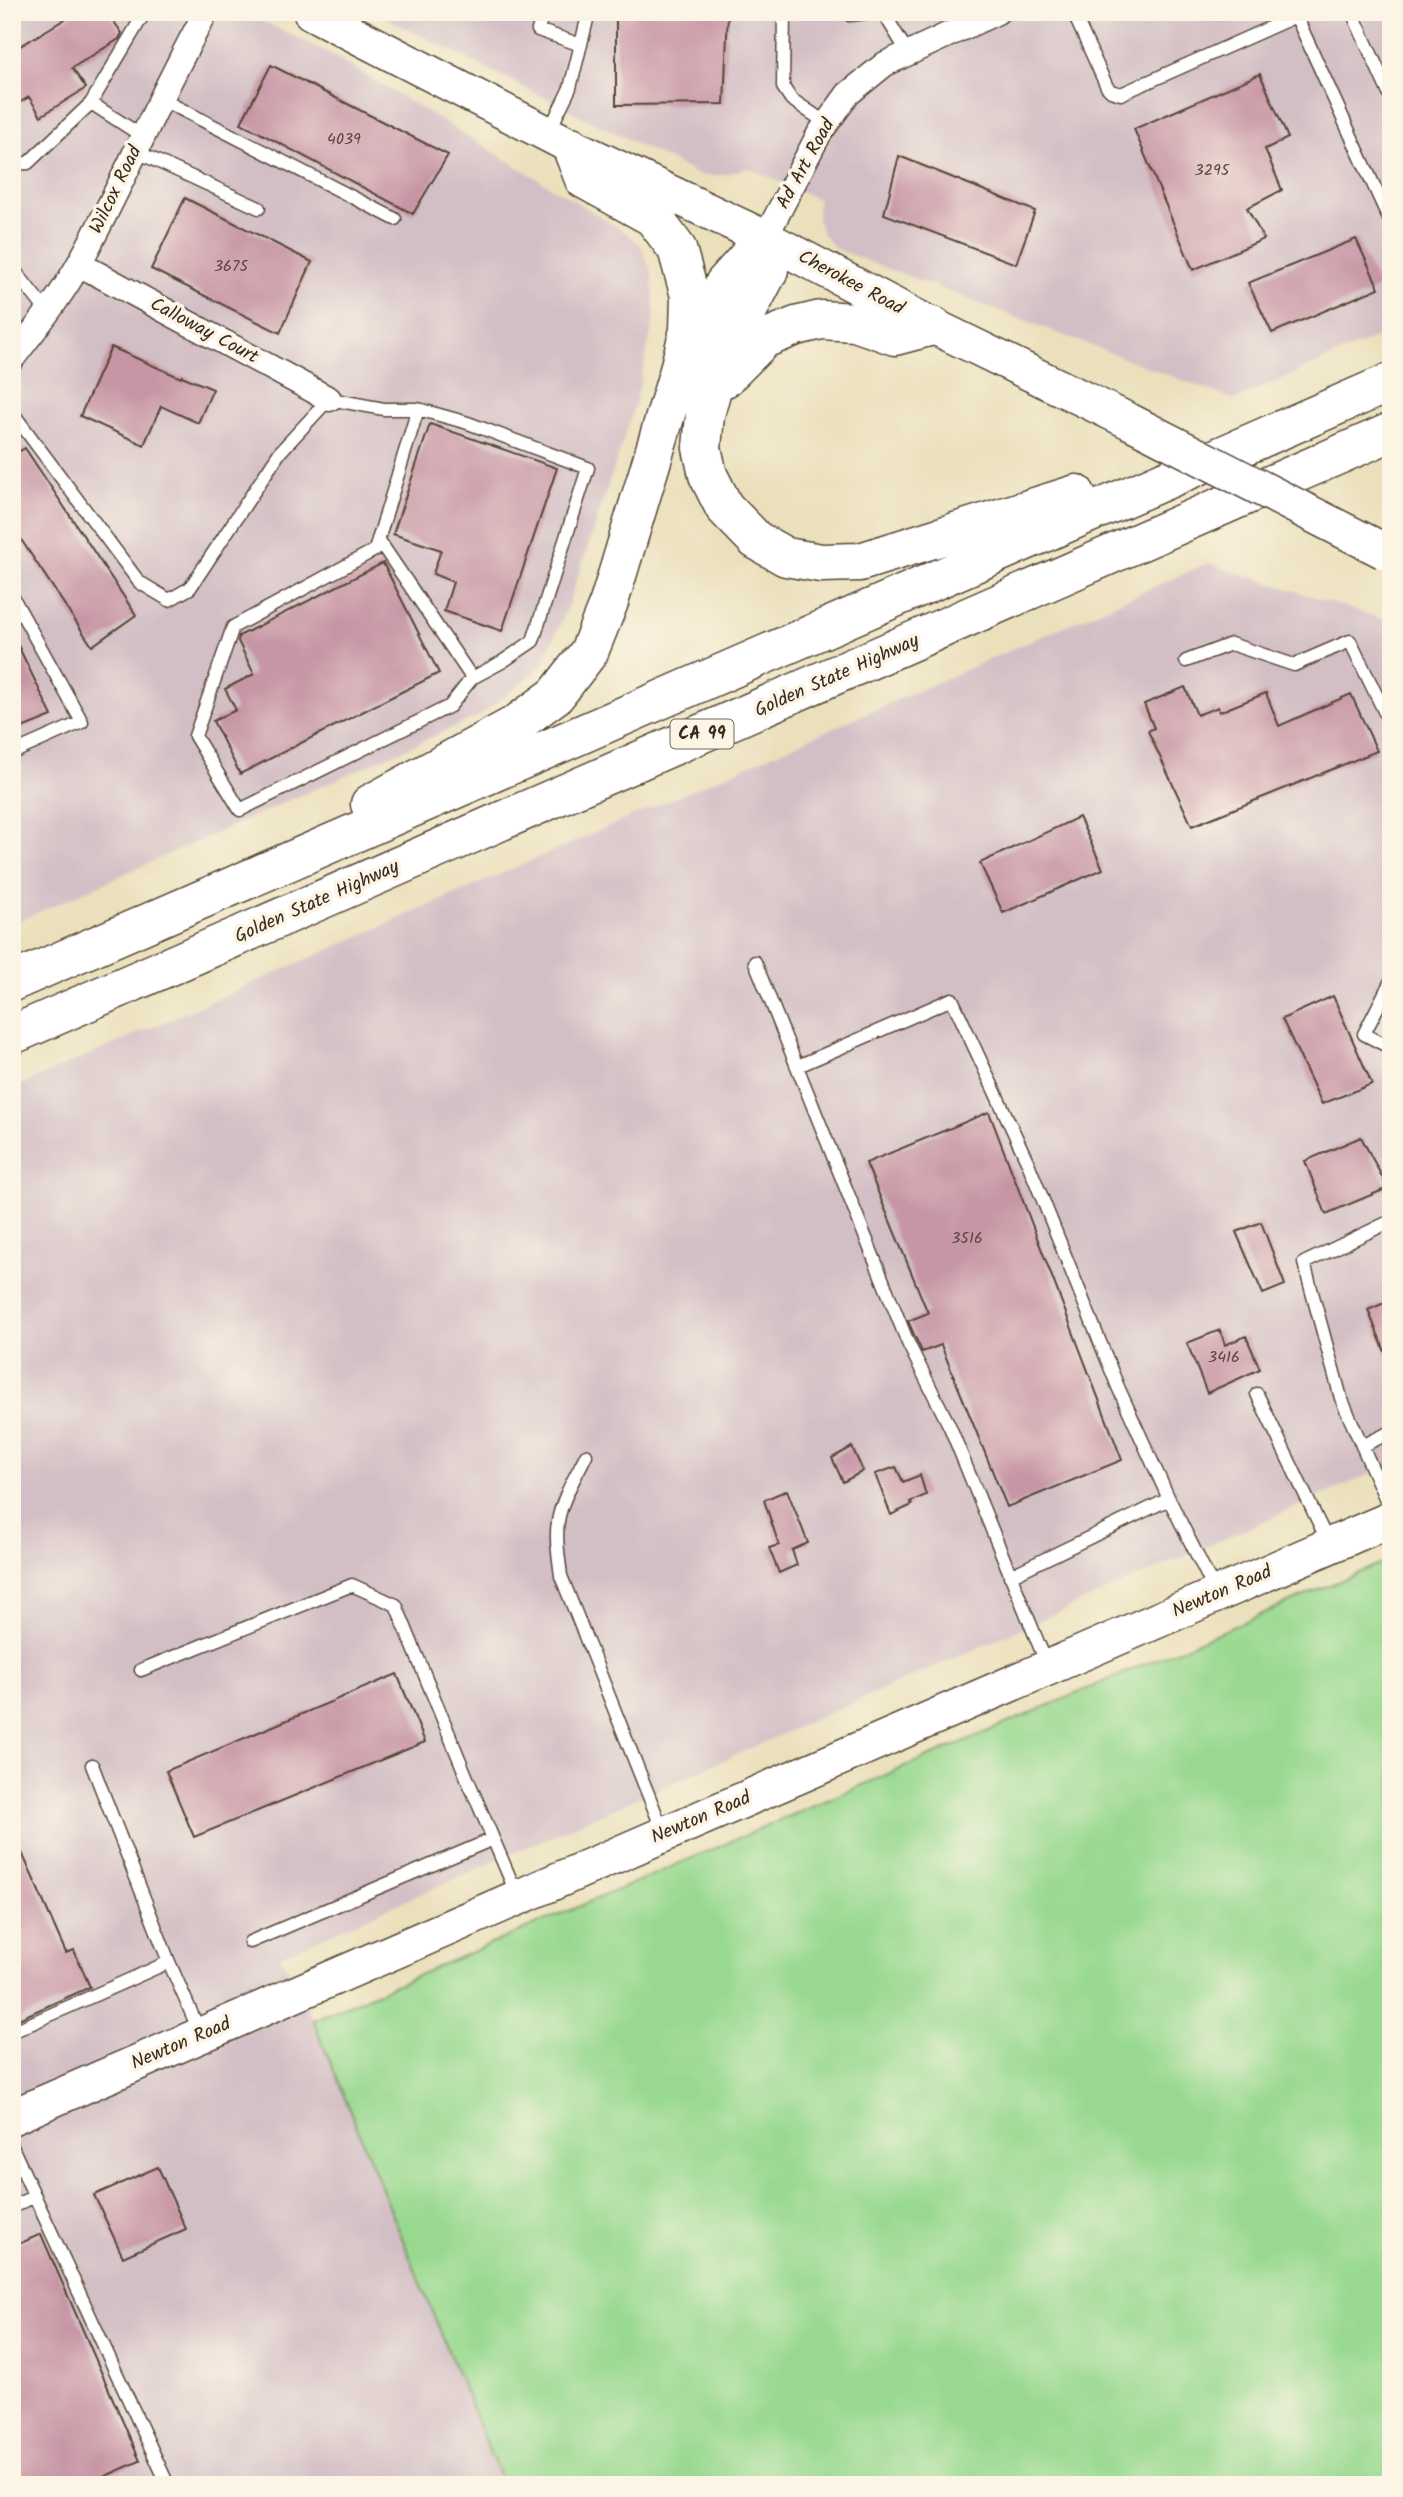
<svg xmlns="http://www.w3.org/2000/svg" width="1403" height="2497" font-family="Kalam,sans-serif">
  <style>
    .industrial { fill: #d2bec5 }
    .green { fill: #98d98f; stroke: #6a8256; stroke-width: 2 }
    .building { fill: #c796a6 }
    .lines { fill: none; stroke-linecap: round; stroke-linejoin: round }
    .lane-casing { stroke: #554536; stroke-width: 15 }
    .street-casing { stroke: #554536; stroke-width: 27 }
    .secondary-casing { stroke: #554536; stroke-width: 38 }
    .highway-casing { stroke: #554536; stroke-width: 41 }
    .lane { stroke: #fff; stroke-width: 12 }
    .street { stroke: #fff; stroke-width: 24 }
    .secondary { stroke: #fff; stroke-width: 35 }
    .highway { stroke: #fff; stroke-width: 38 }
    .secondary-bridge-casing { stroke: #554536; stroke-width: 38; stroke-linecap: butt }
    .secondary-bridge { stroke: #fff; stroke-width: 35 }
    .labels { text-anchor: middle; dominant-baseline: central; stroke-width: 7; stroke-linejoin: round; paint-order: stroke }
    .number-label { font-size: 16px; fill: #5e4540 }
    .shield { fill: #fcf5e5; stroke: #75675a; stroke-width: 2 }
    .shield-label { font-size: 18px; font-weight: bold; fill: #3b2a1e }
    .street-label { font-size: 19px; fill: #3b2a1e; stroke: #fcf5e5 }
  </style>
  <rect width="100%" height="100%" fill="#fcf5e5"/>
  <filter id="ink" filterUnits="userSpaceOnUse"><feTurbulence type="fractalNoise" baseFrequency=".0143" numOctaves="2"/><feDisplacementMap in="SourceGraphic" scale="14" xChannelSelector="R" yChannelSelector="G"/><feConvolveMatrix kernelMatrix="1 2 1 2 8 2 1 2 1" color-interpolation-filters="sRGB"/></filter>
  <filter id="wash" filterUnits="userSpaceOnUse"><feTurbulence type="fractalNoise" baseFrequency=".00686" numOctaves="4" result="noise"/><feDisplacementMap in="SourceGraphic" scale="28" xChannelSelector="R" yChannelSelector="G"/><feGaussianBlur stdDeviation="1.57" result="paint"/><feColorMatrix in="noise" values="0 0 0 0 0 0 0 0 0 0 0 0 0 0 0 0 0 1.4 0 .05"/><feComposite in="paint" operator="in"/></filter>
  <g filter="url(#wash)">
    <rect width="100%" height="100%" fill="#ebe0bc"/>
    <path class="industrial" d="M12,12H244L327,52L621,229L640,244L652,273L655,315L636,402L569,603L541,667L481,715L12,924Z
      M374,12H1391V331L1234,400L836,249L823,235L817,218L818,199L748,168L723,175L701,176Z
      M1208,563L1391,622V1465L280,1956L313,2020L502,2485H12V1089Z"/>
    <path class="green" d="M1391,1559V2485H503L313,2020Z"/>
    <g id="blocks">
      <path class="building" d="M77,12H107L122,33L119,39L72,68L86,88L41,116L29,97L12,107V51Z
        M616,12H728L724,104L616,105Z
        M271,65L448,155L413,214L241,123Z
        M1260,74L1288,138L1265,149L1282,190L1247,208L1264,239L1193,270L1134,129Z
        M899,156L1035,211L1016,264L884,214Z
        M185,198L312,262L280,333L151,269Z
        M1356,239L1379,288L1272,333L1248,283Z
        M111,347L181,378L182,376L213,389L198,423L161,406L144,445L80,416Z
        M430,424L557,468L502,631L444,611L453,582L433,574L441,550L393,534Z
        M25,448L136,615L92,646L12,526V455Z
        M383,563L439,673L240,774L213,721L236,710L225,689L254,674L238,641L239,636Z
        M12,633L52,716L12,732Z
        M1185,687L1197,715L1218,707L1219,712L1266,693L1279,726L1351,694L1377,751L1192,826L1148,731L1154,728L1144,704Z
        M1079,817L1103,869L1003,913L980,863Z
        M1333,996L1372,1084L1322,1104L1282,1019Z
        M989,1112L1122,1460L1007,1507L941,1345L922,1352L916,1339L908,1321L928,1313L866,1163Z
        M1361,1137L1388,1188L1326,1214L1305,1161Z
        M1261,1222L1285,1285L1263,1294L1236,1232Z
        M1391,1300V1364H1390L1368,1310Z
        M1220,1330L1225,1345L1246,1336L1260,1369L1207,1393L1187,1343Z
        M852,1447L863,1471L843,1482L832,1458Z
        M896,1467L903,1482L920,1475L926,1495L910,1502L912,1505L891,1515L875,1474Z
        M787,1490L808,1543L792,1550L797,1565L779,1573L769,1548L779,1545L764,1500Z
        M397,1674L425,1742L194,1837L166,1771Z
        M12,1830L66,1953L74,1950L90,1987L12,2022Z
        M158,2167L186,2229L123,2257L94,2195Z
        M41,2234L140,2461L85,2485H12V2247Z"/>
    </g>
  </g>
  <g filter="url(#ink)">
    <use href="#blocks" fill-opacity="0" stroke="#554536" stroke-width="2"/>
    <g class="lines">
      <g class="lane-casing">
        <path id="lane" d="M543,12L538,30L581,45
          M784,12L783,87L791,99L826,123
          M848,12L850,15L874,12
          M883,12L908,53
          M1073,12L1107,87L1111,91L1121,94L1296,16L1300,12
          M1352,12L1391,98
          M1296,16L1391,223
          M161,99L395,219
          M91,103L145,12
          M549,131L570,88L589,12
          M135,151L259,208
          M12,164L28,163L91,103L142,136
          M12,267L48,313
          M12,412L139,582L169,600L190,588L280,452L329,399L384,409H418L468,423L588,468L533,641L502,662L472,678L450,706L240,810L195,736L233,627L375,550L418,409
          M378,539L472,678
          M12,596L82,722L12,753
          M1186,661L1231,644L1294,665L1350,641L1391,725
          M755,962L908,1343L950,1427L1048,1667
          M1391,981L1364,1034L1391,1048
          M798,1066L952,999L1028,1163L1118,1387L1169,1499L1216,1593
          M1391,1221L1304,1263L1341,1398L1391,1511
          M1257,1394L1328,1542
          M1362,1446L1391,1432
          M586,1455C576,1476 562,1498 558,1521C555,1539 559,1558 561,1576L664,1834
          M1010,1576L1169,1499
          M141,1670L352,1585L396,1605L467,1778L518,1897
          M92,1765L169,1962
          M250,1942L493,1839
          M12,2032L169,1962L201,2035
          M12,2147L168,2485
          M12,2207L35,2196"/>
      </g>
      <g class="street-casing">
        <path id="street" d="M765,238L819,134L848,94L885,64L997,12
          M79,264L329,399
          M12,359C36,328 61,297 80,262C125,180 160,94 206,12"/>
      </g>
      <g class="secondary-casing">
        <path id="secondary" d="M311,12L571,146L765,238L933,326L1129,421
          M12,2117L1391,1519"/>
      </g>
      <g class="highway-casing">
        <path id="highway" d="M765,238L769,270L717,370L705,415L702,448L708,475L724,507L756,540L786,557L821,563L860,562L1076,494
          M697,351L724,284L765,238
          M725,378L764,339L796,326L821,320L855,322L895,336L933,326
          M370,804L515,725L556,695L589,652L609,602L678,374L689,330L690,296L677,249L653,217L584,179L571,146
          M12,982C473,785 930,579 1391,382
          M12,1035L1391,432"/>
      </g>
      <use href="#lane" class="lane"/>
      <use href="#street" class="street"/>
      <use href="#secondary" class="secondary"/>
      <use href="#highway" class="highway"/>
      <g class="secondary-bridge-casing">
        <path id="secondary-bridge" d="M1129,421L1384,551"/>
      </g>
      <use href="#secondary-bridge" class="secondary-bridge"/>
    </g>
  </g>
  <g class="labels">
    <g class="number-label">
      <text x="344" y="139">4039</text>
      <text x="1212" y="170">3295</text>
      <text x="231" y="266">3675</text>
      <text x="967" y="1238">3516</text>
      <text x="1224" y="1357">3416</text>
    </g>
    <rect class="shield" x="670.5" y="719.5" width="63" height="29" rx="5"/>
    <g class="shield-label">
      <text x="702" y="734">CA 99</text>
    </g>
    <g class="street-label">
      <text transform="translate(806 164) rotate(-61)">Ad Art Road</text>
      <text transform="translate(116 190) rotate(-64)">Wilcox Road</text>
      <text transform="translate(851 283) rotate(28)">Cherokee Road</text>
      <text transform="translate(204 331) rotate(28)">Calloway Court</text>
      <text transform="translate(837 676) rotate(-24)">Golden State Highway</text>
      <text transform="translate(317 902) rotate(-24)">Golden State Highway</text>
      <text transform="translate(1222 1592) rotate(-23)">Newton Road</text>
      <text transform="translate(701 1818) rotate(-23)">Newton Road</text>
      <text transform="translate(181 2044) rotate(-23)">Newton Road</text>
    </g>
  </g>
  <rect width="1403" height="2497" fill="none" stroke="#fcf5e5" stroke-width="42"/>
</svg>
